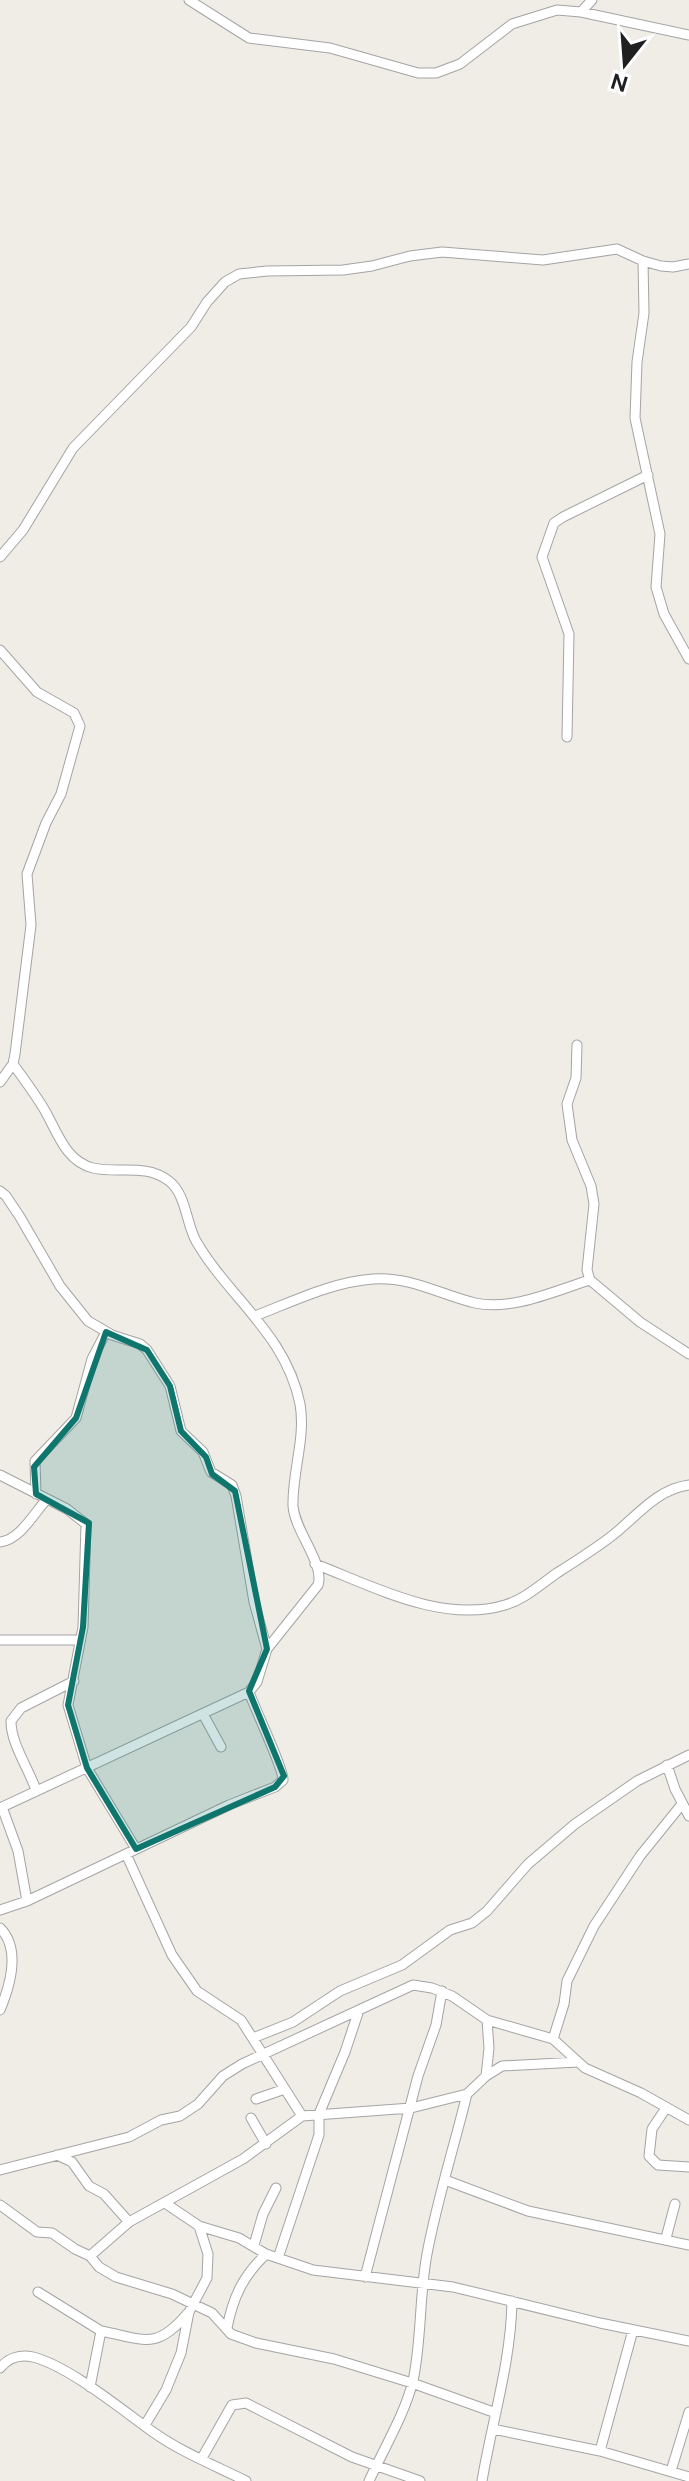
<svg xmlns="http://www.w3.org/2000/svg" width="689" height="2481" font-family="'DM Sans',sans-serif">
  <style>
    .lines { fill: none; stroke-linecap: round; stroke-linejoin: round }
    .minor-casing { stroke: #a4a4a4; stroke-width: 11 }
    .minor { stroke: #fff; stroke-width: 9 }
    .marked { fill: #0f766e; fill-opacity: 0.2; stroke: #0f766e; stroke-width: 6; stroke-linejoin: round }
  </style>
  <rect width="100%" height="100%" fill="#f0ede7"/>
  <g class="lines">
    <g class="minor-casing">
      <path id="minor" d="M189,0L249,38L330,48L418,73H436L460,64L512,24L557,10L581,12L689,35
        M581,12L592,0
        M643,261L644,313L637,362L635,418L660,534L656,587L664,614L689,659
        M0,557L23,530L73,448L191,327L207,302L225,282L239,274L267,271L343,270L372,266L410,256L442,252L543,260L617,249L643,261L661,266L673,267L689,264
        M0,650L37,692L74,713L80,726L61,794L46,823L27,874L31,925L15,1054L13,1064L0,1082
        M567,737L569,634L542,557L554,523L563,517L648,475
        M577,1045L576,1078L567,1104L572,1140L591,1186L594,1204L587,1270L590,1280L640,1322L689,1354
        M0,1191L6,1196L20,1217L60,1286L88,1321L112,1335L140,1344L147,1350L170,1386L181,1431L203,1452L211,1472L232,1485L236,1496L254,1602L267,1649
        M255,1316C294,1301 332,1282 373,1279C410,1276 441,1295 475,1303C512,1311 554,1291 590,1280
        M0,1475L67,1509L86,1524L83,1627L68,1705L87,1768L136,1849
        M36,1494L35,1461L76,1418L92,1359L106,1332
        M0,1542C20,1540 34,1513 47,1499
        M315,1564C373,1586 442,1624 505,1605C525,1599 540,1585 557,1573C576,1561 595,1549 613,1535C637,1516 657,1489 689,1485
        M0,1640H80
        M203,1714L221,1747
        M667,1765L675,1789L689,1816
        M36,1790C28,1767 11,1744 11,1721L21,1708L74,1681
        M2,1807L18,1851L27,1901
        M0,1808L249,1692
        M126,1854L172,1955L197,1991L241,2020L302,2116
        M0,1910L27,1901L229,1805L275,1787L283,1780C284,1770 255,1709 249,1692L257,1682L267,1649L318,1585C325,1564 295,1532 293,1506C292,1472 306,1438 300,1404C286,1334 229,1298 196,1241C186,1223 186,1194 169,1181C145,1163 119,1174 93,1168C65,1161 57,1131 44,1109C35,1094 24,1079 13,1064
        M0,1928C21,1949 10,1986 0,2010
        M253,2038L293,2022L340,1991L402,1965L450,1930L472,1923L487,1911L528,1864L575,1824L637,1781L689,1755
        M553,2039L564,2004L567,1981L594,1926L640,1856L682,1804
        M486,2076L489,2048L487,2020
        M256,2099L285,2089
        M666,2108L652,2129L649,2156L658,2165L689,2167
        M251,2118L266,2144
        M57,2155L72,2162L89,2186L104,2194L129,2222
        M0,2170L129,2137L161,2120L180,2116L198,2104L223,2076L242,2064L413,1985L432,1988L452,1996L487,2020L553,2039L585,2068L641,2093L689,2120
        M445,2180L528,2211L689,2245
        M165,2203L199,2226L239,2238L266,2254L313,2270L453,2287L600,2323L689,2341
        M0,2205L37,2232L52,2233L75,2249L90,2256L129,2222L243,2159L302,2116L411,2108L467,2094L486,2076L502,2066L578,2062
        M666,2238L675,2204
        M254,2245L263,2214L276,2188
        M90,2256L99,2267L116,2277L172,2294L212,2313L231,2334L256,2343L334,2359L412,2383L496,2413
        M278,2258L319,2135V2114L345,2052L359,2010
        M365,2277L418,2076L436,2025L442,1991
        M38,2292L101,2331
        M227,2328C233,2297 243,2276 266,2254
        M0,2368C8,2358 20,2354 33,2357C69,2366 122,2410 153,2432C181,2452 216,2466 246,2481
        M90,2387L101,2331C143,2339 156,2351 187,2314
        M145,2425L166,2390L181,2353L189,2312L207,2278L208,2254L199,2226
        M493,2429L600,2451L689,2477
        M600,2451L633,2330
        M202,2458L232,2405L246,2403L352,2457L420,2481
        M671,2471L689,2412
        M369,2481C384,2448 404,2416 413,2381C422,2338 419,2296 427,2254C437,2200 454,2147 467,2094
        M482,2481C492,2421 511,2362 512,2301"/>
    </g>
    <use href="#minor" class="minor"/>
  </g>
  <path class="marked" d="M106,1332L147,1350L170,1386L181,1431L206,1457L212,1474L235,1491L267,1649L249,1691L284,1776L275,1787L136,1849L87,1768L68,1705L83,1627L89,1523L36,1494L34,1467L76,1418Z"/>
  <g transform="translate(625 64) rotate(197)" stroke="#ffffff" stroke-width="6" paint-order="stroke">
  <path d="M0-6L14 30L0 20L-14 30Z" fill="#202020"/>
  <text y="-12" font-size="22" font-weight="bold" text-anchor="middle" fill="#202020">N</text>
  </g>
</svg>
